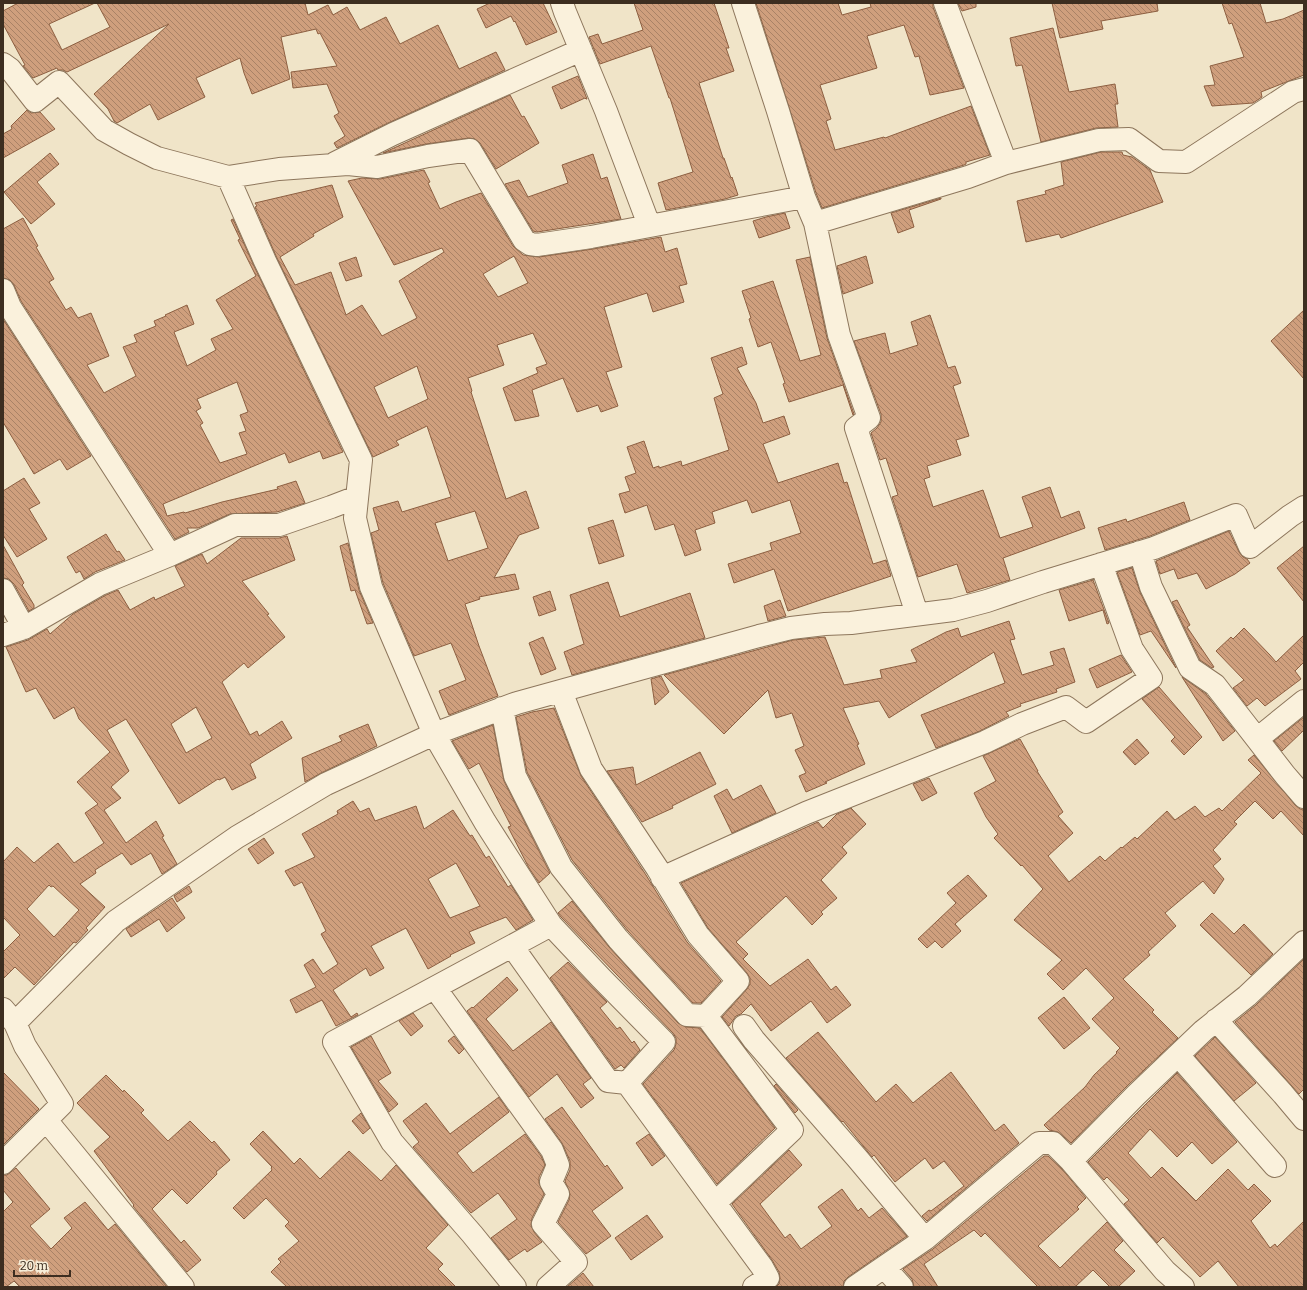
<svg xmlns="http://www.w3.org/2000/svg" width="1307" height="1290" font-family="Bitter,serif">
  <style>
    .building { fill: url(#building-back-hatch); stroke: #8d5f41; fill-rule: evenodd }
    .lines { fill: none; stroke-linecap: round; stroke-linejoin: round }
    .minor-casing { stroke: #8d765c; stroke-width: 24 }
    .minor { stroke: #faf1dc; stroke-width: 22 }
  </style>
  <defs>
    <pattern id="building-back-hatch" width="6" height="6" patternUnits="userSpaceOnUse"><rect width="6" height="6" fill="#cf9f7d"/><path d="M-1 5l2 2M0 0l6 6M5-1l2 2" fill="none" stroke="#a98266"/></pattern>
  </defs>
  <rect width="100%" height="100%" fill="#f0e4c8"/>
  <path class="building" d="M18,3H95L49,24L62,50L110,27L97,3H305L308,15L328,5L333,15L347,7L360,30L386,17L400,44L438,25L459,69L496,52L505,70L388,123L337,148L334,143L345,136L334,116L339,113L327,84L293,88L291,72L337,66L320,33L318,34L316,29L281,37L290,79L252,94L244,73L240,58L196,78L205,97L158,120L150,104L117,123L114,121L108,109L94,94L169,24L67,72L63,70H58L57,68L33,78L23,66L25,65L3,24V11Z
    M490,3H543L557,32L526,45L515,21L514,22L511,16L486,28L477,9Z
    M634,3H714L729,48H726L734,71L699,83L723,158H724L731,178L732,177L738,195L725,199L666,210L658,183L693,172L670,98H669L651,46L600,64L589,37L598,34L602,44L643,30Z
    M756,3H838L842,15L871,7L870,3H933V7L964,88L930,95L919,56L915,57L904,25L867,36L877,68L820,85L831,119L826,121L835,150L884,137L885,138L971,106L990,155L966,162V164L964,165L822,208L816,193Z
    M958,3H976V7L962,11Z
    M1052,3H1157L1158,11L1101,21L1103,29L1060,38Z
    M1222,3H1260L1266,23L1283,19L1304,10V75L1261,92L1262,97L1253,103L1212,106L1204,86L1215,85L1210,66L1244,57L1232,23L1229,24Z
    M1053,28L1069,92L1115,84L1118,104H1115L1118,127L1096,128L1041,142L1022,65L1016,66L1010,38Z
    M578,76L587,99H586L585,98L561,109L552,87Z
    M510,95L522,117L524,116L539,143L496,169L480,143L475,139L469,138L426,144L383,153Z
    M27,110L31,113L40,112L55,129L3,158V134L12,129L11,126Z
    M1101,152H1122L1123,155L1132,157L1150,170L1163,202L1061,238L1059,234L1026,242L1017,201L1046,194L1045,191L1064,185L1061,162Z
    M50,153L59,164L37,182L55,204L31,224L4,192Z
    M593,154L601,179L607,177L621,219L537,232L533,231L505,184L519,180L528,197L568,183L562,165Z
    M424,170L430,182L428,183L440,209L456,202L481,193L513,246L523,255L539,257L593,249L661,237L665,252L677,248L687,284L679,286L684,302L653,312L647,293L604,307L622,367L606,372L618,406L601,412L598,405L577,412L563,378L532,390L539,416L515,421L503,388L538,373L536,368L547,364L533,333L497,345L504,365L468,378L472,391L471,392L506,499L526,491L539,528L519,535L494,578L515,574L519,589L479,597L480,599L465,604L479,646L498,696L449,715L439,691L466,680L451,643L414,656L383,583L371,533L379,530L373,508L398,501L402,512L451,497L427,426L396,441L399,445L373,457L276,256L255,207L257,206L255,203L332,185L343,217L313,234L314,236L280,257L295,285L331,272L346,315L362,305L382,336L417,318L399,281L444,252L442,248L394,265L348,181L362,178L380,179ZM514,256L528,283L498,297L483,274ZM417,366L428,399L388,418L374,387ZM475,511L488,548L448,561L435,523Z
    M941,198V199L909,210L914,227L898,233L891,213Z
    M785,213L790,228L759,238L753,221L766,217Z
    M23,218L38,246L36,247L54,279L49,282L66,310L71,307L78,318L91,313L109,356L87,365L104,393L136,376L123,347L137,342L134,335L156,326L154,321L166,316L165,315L187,305L194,324L174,332L187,366L216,350L211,339L233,329L216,300L256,276L238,240L240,239L231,220L233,219L254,266L343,452L323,459L320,451L289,463L285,453L163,504L167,516L184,512L185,513L222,502L278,489L277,487L296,481L305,503L277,512L230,514L198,528H187L189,532L175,539L21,301L14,285L10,280L3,278V229ZM237,382L248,412L240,415L246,431L239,433L247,454L220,463L200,425L203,423L196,411L201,408L197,399Z
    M866,256L873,283L843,294L837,266Z
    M356,257L362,276L346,281L339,263Z
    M810,257L827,338L854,414L853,415L843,385L789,402L783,384L785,383L771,342L758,347L749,319L751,318L742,291L773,281L800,361L821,355L796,260Z
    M1304,310V379L1271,341Z
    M930,315L948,368L955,366L961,383L953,386L969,436L956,440L961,455L927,466L930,477L924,479L933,507L983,490L1000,538L1033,527L1022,497L1050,487L1061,518L1079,511L1085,528L1003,558L1010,580L967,593L957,564L918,577L892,497L898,495L886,458L880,460L871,433L877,428L881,422V414L854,341L885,333L890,354L918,345L911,322Z
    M3,319L91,456L67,470L60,459L34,474L3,422Z
    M742,347L747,364L737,368L756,403L763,423L784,416L790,434L763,444L778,483L838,463L844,483L847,482L873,564L886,560L891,576L788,611L774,569L734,583L728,564L772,550L770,543L801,533L790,500L752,513L747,500L712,512L715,523L695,530L701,550L685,556L674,524L655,530L647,505L625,513L619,494L630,491L625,477L636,473L627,447L644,441L653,468L659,466V468L681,461L682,466L729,450L714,398L723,394L711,358Z
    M24,478L40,503L29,509L47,539L17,557L3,535V491Z
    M1184,502L1190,520L1150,536L1105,550L1098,528L1126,519L1127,522Z
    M613,520L624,556L599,564L588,528Z
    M1229,531L1239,552L1243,557L1247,559L1250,563L1235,574L1206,589L1197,573L1178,579L1174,569L1160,574L1156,561Z
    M106,534L117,552L119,551L125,560L95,572L84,579L80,571L76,573L67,557Z
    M287,536L295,560L242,581L269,614L267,615L285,637L248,668L244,663L222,682L250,735L257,731L259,736L282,721L292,738L250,764L256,778L232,790L225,777L219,780L218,779L179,804L126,719L107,730L129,771L111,787L121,798L104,810L126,843L156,821L164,836L162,837L177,864L162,874L151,853L131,865L122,853L95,870L96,873L80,884L105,907L86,928L88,930L76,943L74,942L34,985L15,967L3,979V952L20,935L3,917V862L17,847L34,863L58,843L74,863L104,843L85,813L98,804L77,782L110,752L79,719L74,707L54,719L36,688L26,692L6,647L28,640L47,629L50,634L73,614L106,595L118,590L130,610L154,597L155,600L185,586L175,566L202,554L207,564L241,538H279ZM196,707L212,738L186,753L171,724ZM49,885L51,887L53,886L79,910L54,937L27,909Z
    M348,543L359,590L373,623L367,624L355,590L351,591L340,546Z
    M3,545L24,583L22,585L34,605V608L29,611L14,584L9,579L3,578Z
    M1304,546V602L1277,568Z
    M1132,568L1140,592L1176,668L1151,631L1140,635L1117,572Z
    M1093,580L1109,623L1107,624L1103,610L1069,621L1059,590Z
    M608,582L620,617L690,593L705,638L572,675L564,652L584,644L570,595Z
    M550,591L556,610L539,616L533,597Z
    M780,600L786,616L768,621L764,606Z
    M1177,600L1190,625L1187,627L1214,667L1212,668L1200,660L1172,602Z
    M1009,621L1015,639L1010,640L1022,675L1054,665L1050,652L1064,648L1075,682L1056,689L1057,692L1020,704L1021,706L1006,712L1009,716L980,731L936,748L921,715L1005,683L994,652L889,718L879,701L843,708L859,744L857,745L865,764L825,782L827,783L806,792L799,776L806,773L795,750L804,746L792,713L776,718L768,690L724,734L664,675L793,640L825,637L844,685L882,678L880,670L917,662L911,650L946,632L958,628L961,637Z
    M1244,628L1270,655L1276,662L1304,635V662L1295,671L1301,679L1265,706L1257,698L1247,706L1233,688L1244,680L1216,651L1231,637L1233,639Z
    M543,637L556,669L541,675L529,643Z
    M1121,655L1132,672L1097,688L1089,669Z
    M661,676L669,692L655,705L651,679Z
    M1182,677L1206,694L1235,731L1223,741Z
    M1159,687L1202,737L1184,755L1171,741L1175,737L1142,699Z
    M554,708L581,776L646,875L687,942L721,981L701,1003H693L628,931L572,860L527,772L516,717L532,712Z
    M1304,717V730L1282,751L1274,741Z
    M368,724L377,746L321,773L305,782L302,758L342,741L339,736Z
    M493,725L504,781L550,873L539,883L529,868L508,827L511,826L479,763L469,769L452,741Z
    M1020,739L1038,771H1037L1063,812L1058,816L1073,833L1048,856L1069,882L1100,856L1105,861L1121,847L1122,848L1135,837L1137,839L1167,811L1175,820L1195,806L1205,817L1219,808L1222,811L1261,773L1248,760L1254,755L1295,805L1300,809H1304V836L1281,811L1273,819L1255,801L1234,822L1237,824L1213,850L1221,859L1213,866L1224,879L1214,894L1203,881L1165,913L1176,926L1148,952L1150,955L1123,979L1154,1010L1152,1012L1178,1038L1127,1086L1071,1143L1058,1132L1049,1130L1044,1125L1085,1087L1094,1075L1117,1053L1116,1052L1120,1048L1092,1019L1114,998L1086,968L1063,990L1047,974L1062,960L1014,920L1043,889L1022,865L1021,866L994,838L998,834L986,817L974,793L996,781L983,756Z
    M1137,739L1149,753L1135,765L1123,752Z
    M700,752L716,784L672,806L673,808L642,822L607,771L633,767L636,785Z
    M929,778L937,793L922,801L913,784Z
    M761,785L776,813L732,833L714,796L727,789L733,800Z
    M353,801L360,812L369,808L375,821L416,806L424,829L453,810L470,836L472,835L486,858L489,856L508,887L511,885L533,920L516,930L506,917L469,932L475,943L450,955L451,956L428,969L406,928L371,946L384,968L370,976L366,968L333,990L351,1017L357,1013L358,1015L336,1026L322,1000L296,1013L290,1000L316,987L304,965L313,959L323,974L338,964L321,934L326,931L302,882L294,886L285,871L315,857L302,834L338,814L337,811ZM456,863L480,906L450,918L428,879Z
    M851,808L866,824L842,847L847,853L821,880L837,898L821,912L823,914L812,925L786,896L736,942L748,954L743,959L770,986L808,959L831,990L836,986L851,1005L827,1023L811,1001L771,1031L751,1004L741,1014L736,1016L729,1026L722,1017L747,989L750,984V978L747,973L708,928L681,883L818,822L823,828L837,814Z
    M264,838L274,853L258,864L248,849Z
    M968,875L987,896L955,924L961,931L942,948L935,941L927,948L918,939L956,903L947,893Z
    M189,886L192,892L177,902L174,896Z
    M172,898L185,918L167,932L159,919L131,937L126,929Z
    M572,901L609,947L678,1023L686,1027L700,1028L775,1128L717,1184L643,1084L674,1050L676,1044V1038L673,1033L561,917L558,913Z
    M1212,913L1234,934L1244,924L1273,954L1251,975L1200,925Z
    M1304,959V1089L1299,1094L1235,1022L1256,1005Z
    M568,962L607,1002L600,1008L617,1029L620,1027L632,1043L634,1041L640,1050L624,1068L621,1065L615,1069L550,978Z
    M507,977L518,990L486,1019L513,1051L551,1022L591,1078L583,1084L594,1098L581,1108L557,1074L529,1097L467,1011L472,1007L473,1008Z
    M1064,997L1090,1028L1064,1049L1038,1018Z
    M413,1013L423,1026L411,1036L399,1021Z
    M818,1032L876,1102L896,1084L913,1103L951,1072L995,1131L1004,1124L1019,1143L927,1221L922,1216L929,1210L931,1211L964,1186L944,1161L933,1169L925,1158L895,1182L874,1155L872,1157L843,1121L842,1122L786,1058Z
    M371,1036L391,1073L378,1081L398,1104L389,1112L351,1047Z
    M454,1036L464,1049L459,1054L448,1041Z
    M1215,1037L1256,1083L1234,1101L1195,1056Z
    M3,1072L39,1109L3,1145Z
    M1177,1073L1237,1142L1212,1164L1192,1142L1177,1157L1150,1129L1128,1153L1151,1178L1162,1167L1196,1201L1228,1169L1248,1190L1254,1184L1271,1201L1251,1221L1270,1248L1275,1244L1277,1247L1304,1221V1287H1239L1218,1261L1200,1277L1163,1237L1157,1243L1124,1204L1129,1200L1107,1177L1104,1180L1088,1162Z
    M106,1075L123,1092L124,1090L144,1110L141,1113L168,1141L190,1121L212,1143L214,1141L230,1160L216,1172L217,1174L187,1204L172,1189L152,1209L181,1243L184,1240L201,1260L187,1272L133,1206L134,1205L94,1151L110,1137L77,1103Z
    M776,1084L798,1110L795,1113L774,1086Z
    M499,1097L509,1112L457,1153L473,1173L525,1134L541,1156L545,1165L539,1177V1183L544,1194L532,1218L531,1225L534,1232L542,1242L527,1252L525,1249L509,1260L491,1238L517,1219L498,1193L471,1213L413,1147L419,1142L403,1121L426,1103L450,1134Z
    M562,1107L605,1167L607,1165L623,1188L592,1211L611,1236L586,1254L558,1222L569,1200L570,1194L565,1181L570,1170V1161L562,1143L545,1119Z
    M361,1113L370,1128L363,1134L352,1121Z
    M263,1131L294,1164L300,1158L320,1179L349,1151L381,1181L396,1165L448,1225L426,1248L443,1264L438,1269L456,1287H287L271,1272L281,1262L278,1259L299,1241L285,1226L289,1222L266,1198L244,1219L233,1208L272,1170L271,1168L272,1167L250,1144Z
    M649,1134L665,1156L652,1166L636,1143Z
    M789,1150L802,1165L760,1204L785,1238L790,1234L801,1249L832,1226L818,1207L842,1189L858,1211L861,1208L869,1218L882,1208L907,1236L848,1277L844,1281L843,1287H776L779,1284L780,1278L779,1272L772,1260L732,1204Z
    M1044,1156H1048L1062,1169L1086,1198L1077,1207L1079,1209L1038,1246L1060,1268L1107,1222L1123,1241L1114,1250L1135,1271L1118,1287H1110L1093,1270L1075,1287H1038L985,1233L981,1237L974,1230L924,1264L938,1287H914L912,1279L903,1269L933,1249Z
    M16,1168L50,1209L30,1226L51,1249L72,1228L64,1218L85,1202L108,1230L115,1224L167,1287H20L14,1281L6,1287H3V1212L13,1202L3,1190V1175H7Z
    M647,1215L663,1237L631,1260L615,1238Z
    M583,1273L594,1287H567Z"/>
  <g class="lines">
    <g class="minor-casing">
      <path id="minor" d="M562,3L565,12L606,111L649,225
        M743,3L778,111L804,197
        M945,3L1006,163
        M3,64L10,69L35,101L59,82L104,130L129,144L157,158L228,177L265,261L361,460L355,518L371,587L434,734L485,822L551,925L334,1042L392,1142L472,1234L515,1287
        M335,163L393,134L581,50
        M228,177L279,169L348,164L377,167L428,156L470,150L524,240L530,244L537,245L591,237L804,197L815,223L968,177L1006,163L1099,140L1129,139L1159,161L1186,162L1293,92L1304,89
        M815,223L839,335L869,418L856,428L917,614
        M3,290L10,307L170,555
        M1140,552L1151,587L1190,668L1215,685L1285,775L1304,797
        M3,590L24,628
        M3,635L24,628L100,584L170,555L235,525H279L331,507L357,497
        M561,691L591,769L657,868L698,935L738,981L706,1016L792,1130L715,1203
        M502,708L515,776L561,867L618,939L687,1015L706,1016
        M1257,739L1304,701
        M662,878L806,813L985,742L1022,724L1066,707L1086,722L1151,678L1132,649L1101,564
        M551,925L601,978L664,1042L627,1083
        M512,946L608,1081L627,1083L762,1267L768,1278L754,1287
        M435,988L552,1150L558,1165L551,1182L558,1194L543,1224L576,1262L548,1287
        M3,1009L15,1023L25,1046L62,1104L3,1163
        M1216,1020L1283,1094L1304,1119
        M15,1023L116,921L237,837L326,784L434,734L517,703L759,636L791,628L825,624L851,623L953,610L987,601L1043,582L1154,548L1236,515L1250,547L1290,516L1304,507
        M744,1026L754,1040L857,1158L925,1239
        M1178,1055L1275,1166
        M46,1120L183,1287
        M1071,1161L1165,1271L1183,1287
        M884,1267L902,1287
        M855,1287L925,1239L1039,1143H1053L1071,1161L1136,1095L1203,1031L1247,996L1304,942"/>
    </g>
    <use href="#minor" class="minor"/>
  </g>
  <rect width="1307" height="1290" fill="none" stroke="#3d2e20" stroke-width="8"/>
  <path d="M14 1270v6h56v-6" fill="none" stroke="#3d2e20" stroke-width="2"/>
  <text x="20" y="1270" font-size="12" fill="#3d2e20" stroke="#f7eed8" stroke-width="3" paint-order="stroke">20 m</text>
</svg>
